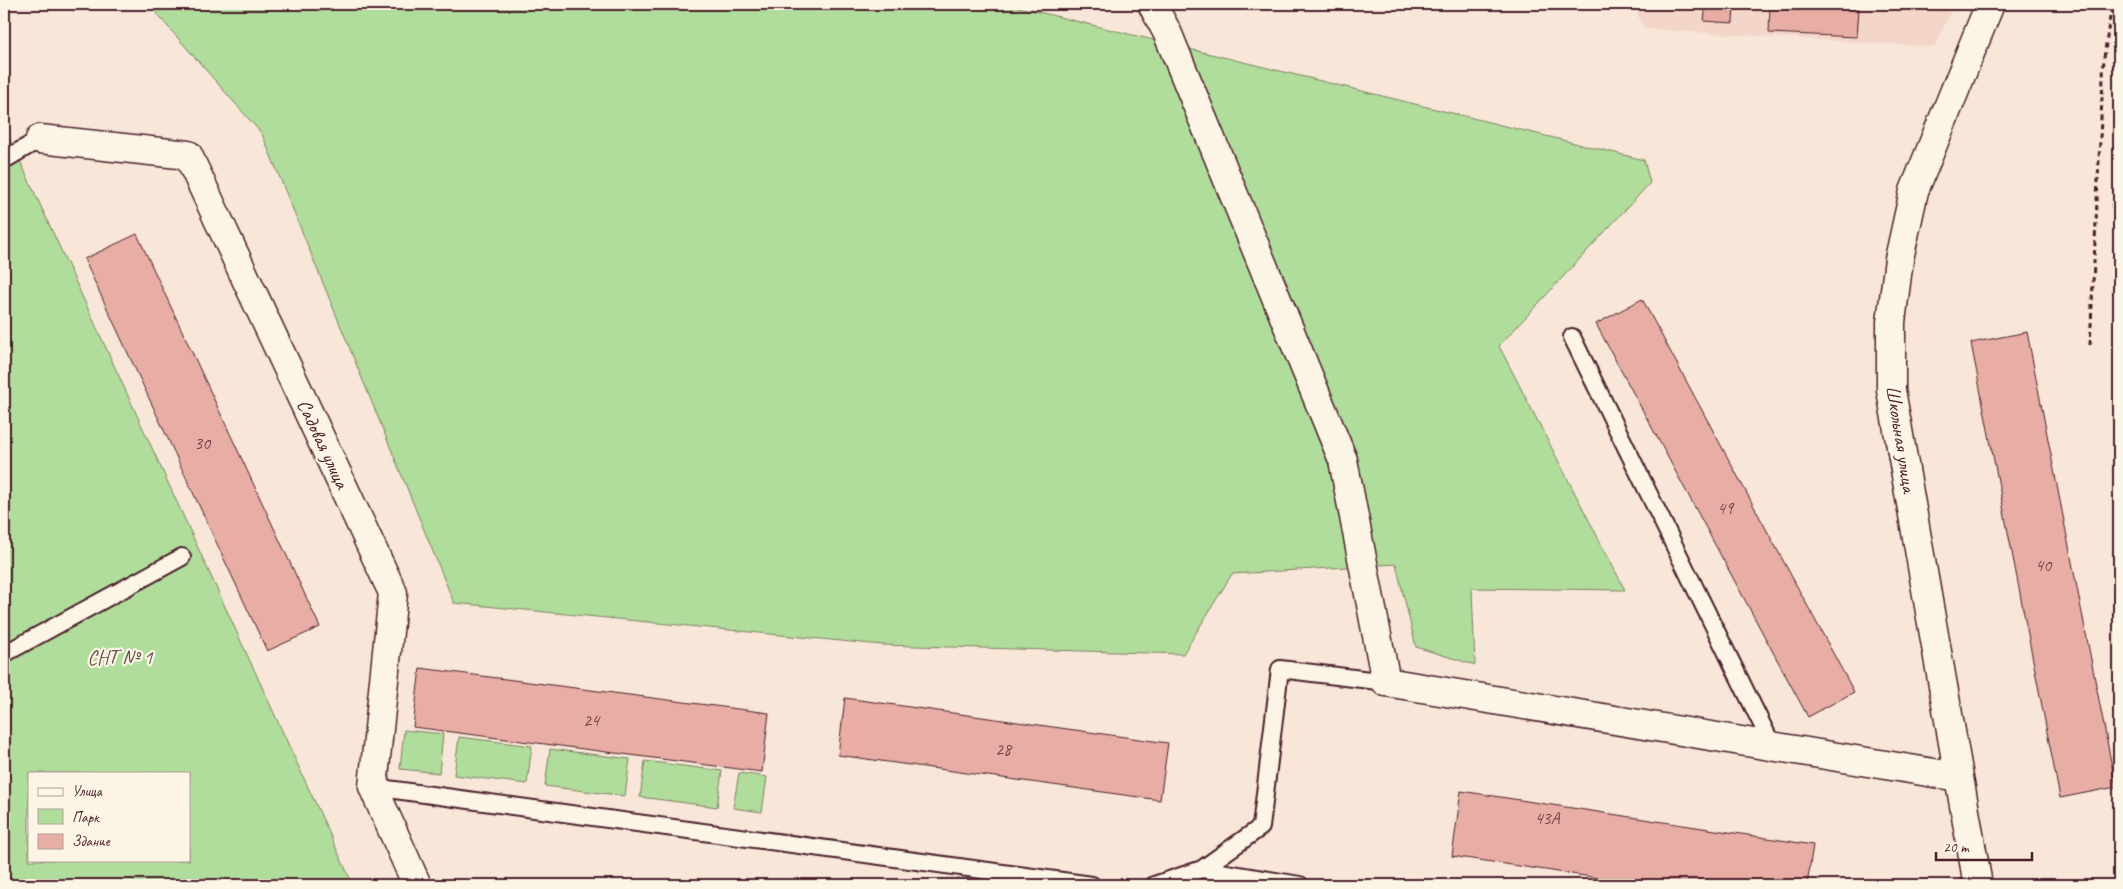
<svg xmlns="http://www.w3.org/2000/svg" width="2123" height="889" font-family="Caveat,sans-serif">
  <style>
    .built { fill: #f3d6c9 }
    .green { fill: #b0dd9b; stroke: #7d7e63; fill-rule: evenodd }
    .building { fill: #e8aea5; stroke: #4a1f2b }
    .lines { fill: none; stroke-linecap: round; stroke-linejoin: round }
    .service-casing { stroke: #4a1f2b; stroke-width: 20 }
    .minor-casing { stroke: #4a1f2b; stroke-width: 31 }
    .tertiary-casing { stroke: #4a1f2b; stroke-width: 31 }
    .path { stroke: #4a1f2b; stroke-width: 3; stroke-dasharray: 5 4; stroke-linecap: butt }
    .service { stroke: #fcf5e5; stroke-width: 16 }
    .minor { stroke: #fcf5e5; stroke-width: 28 }
    .tertiary { stroke: #fcf5e5; stroke-width: 28 }
    .labels { text-anchor: middle; dominant-baseline: central; stroke-width: 4.5; stroke-linejoin: round; paint-order: stroke }
    .number-label { font-size: 18px; fill: #72434a }
    .street-label { font-size: 20px; fill: #4a1f2b; stroke: #fcf5e5 }
    .park-label { font-size: 20px; fill: #644e47; stroke: #fcf5e5 }
  </style>
  <rect width="100%" height="100%" fill="#f8e7d8"/>
  <filter id="ink" filterUnits="userSpaceOnUse"><feTurbulence type="fractalNoise" baseFrequency=".02" numOctaves="2"/><feDisplacementMap in="SourceGraphic" scale="10" xChannelSelector="R" yChannelSelector="G"/><feConvolveMatrix kernelMatrix="1 2 1 2 8 2 1 2 1" color-interpolation-filters="sRGB"/></filter>
  <g filter="url(#ink)">
    <path class="built" d="M1632,4H1954L1935,47L1645,29Z"/>
    <path class="green" d="M148,4H1006L1644,160L1650,183L1499,346L1625,590L1472,588L1475,665L1416,647L1396,564L1232,574L1183,654L882,645L454,603L262,134Z
      M4,125L9,137L353,885H4ZM29,773H189V860H29Z
      M2119,197V244L2111,204Z
      M404,730L443,734L439,773L400,769Z
      M459,737L532,746L527,784L454,775Z
      M550,749L630,759L625,796L545,786Z
      M645,761L722,771L717,807L640,797Z
      M739,773L767,777L762,812L733,808Z"/>
    <path class="building" d="M1706,4H1734L1733,23L1704,21Z
      M1770,5L1859,9L1857,37L1769,33Z
      M137,234L320,627L267,651L84,259Z
      M1642,299L1854,692L1808,717L1596,324Z
      M2027,332L2116,787L2060,798L1971,343Z
      M420,668L769,713L762,772L413,727Z
      M845,698L1168,743L1160,800L838,755Z
      M1461,791L1813,845L1807,885H1645L1452,856Z"/>
    <g class="lines">
      <g class="service-casing">
        <path id="service" d="M4,160L40,139
          M1572,337L1773,747
          M4,654L182,557
          M373,787L1092,885
          M1202,869L1300,885
          M1154,885L1202,869L1261,827L1280,669L1386,682"/>
      </g>
      <g class="minor-casing">
        <path id="minor" d="M1152,4L1167,32L1343,460L1386,682L1958,777
          M40,139L188,155L393,593L373,787L417,885"/>
      </g>
      <g class="tertiary-casing">
        <path id="tertiary" d="M1978,885L1891,390V322L1899,259L1914,191L1990,4"/>
      </g>
      <path class="path" d="M2090,345L2104,57L2112,4"/>
      <use href="#service" class="service"/>
      <use href="#minor" class="minor"/>
      <use href="#tertiary" class="tertiary"/>
    </g>
  </g>
  <g class="labels">
    <g class="number-label">
      <text x="202" y="443">30</text>
      <text x="1725" y="508">49</text>
      <text x="2043" y="565">40</text>
      <text x="591" y="720">24</text>
      <text x="1003" y="749">28</text>
      <text x="1547" y="818">43А</text>
    </g>
    <g class="street-label">
      <text transform="translate(1901 439) rotate(81)">Школьная улица</text>
      <text transform="translate(323 444) rotate(65)">Садовая улица</text>
    </g>
    <g class="park-label">
      <text x="120" y="657">СНТ № 1</text>
    </g>
  </g>
  <rect width="2123" height="889" fill="none" stroke="#fcf5e5" stroke-width="20"/>
  <rect x="10" y="10" width="2103" height="869" fill="none" stroke="#4a1f2b" stroke-width="2" filter="url(#ink)"/>
  <rect x="28" y="772" width="162" height="90" fill="#fcf5e5" stroke="#b59f9b"/>
  <rect x="38" y="788" width="25" height="8" fill="#fcf5e5" stroke="#b59f9b"/>
  <text x="72" y="796" font-size="15" fill="#4a1f2b">Улица</text>
  <rect x="38" y="809" width="25" height="15" fill="#b0dd9b" stroke="#b59f9b"/>
  <text x="72" y="822" font-size="15" fill="#4a1f2b">Парк</text>
  <rect x="38" y="834" width="25" height="15" fill="#e8aea5" stroke="#b59f9b"/>
  <text x="72" y="846" font-size="15" fill="#4a1f2b">Здание</text>
  <path d="M1936 852v8h96v-8" fill="none" stroke="#4a1f2b" stroke-width="2.5"/>
  <text x="1943" y="852" font-size="15" fill="#4a1f2b" stroke="#fcf5e5" stroke-width="4" paint-order="stroke">20 m</text>
</svg>
